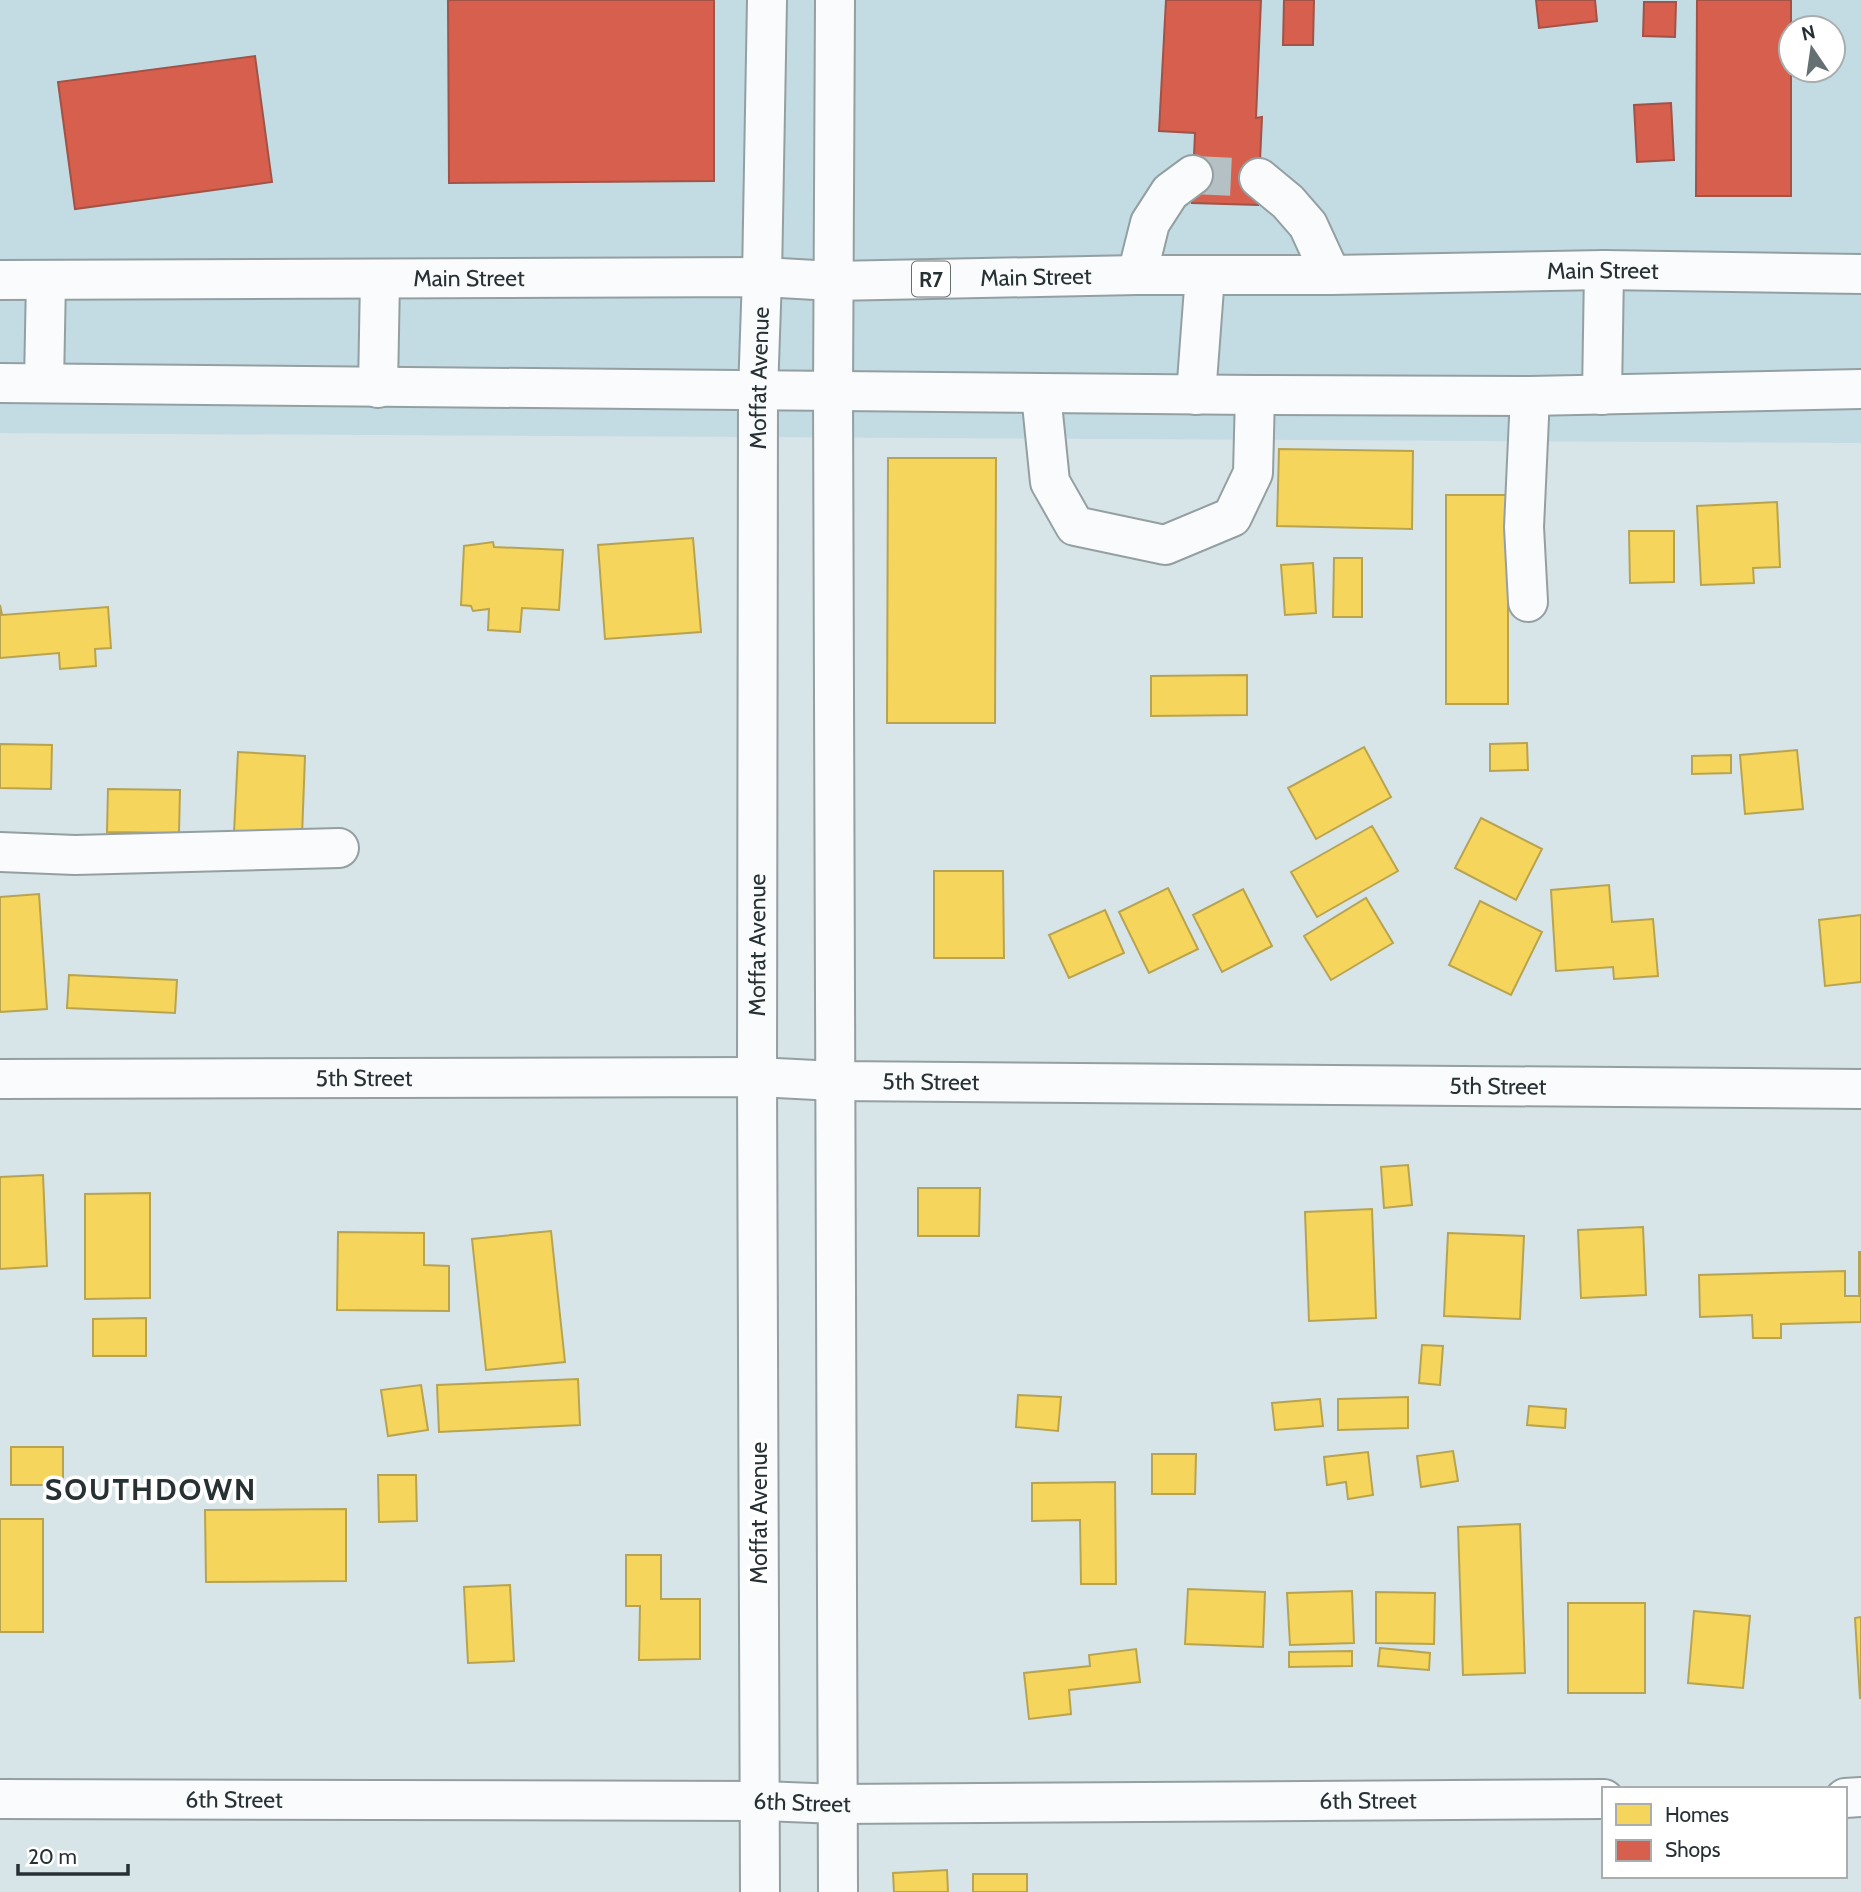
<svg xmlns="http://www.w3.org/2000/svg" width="1861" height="1892" font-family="Cabin,sans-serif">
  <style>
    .built { fill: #c3dbe3; fill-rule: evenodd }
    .homes { fill: #f6d55c; stroke: #b8a450; stroke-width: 2 }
    .shops { fill: #d6604d; stroke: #a25246; stroke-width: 2 }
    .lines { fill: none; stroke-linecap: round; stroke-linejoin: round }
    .minor-tunnel { stroke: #b4c0c4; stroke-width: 38; stroke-dasharray: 38 19; stroke-linecap: butt }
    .minor-casing { stroke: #949fa2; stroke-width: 42 }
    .highway-casing { stroke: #949fa2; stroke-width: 42 }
    .minor { stroke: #f9fbfc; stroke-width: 38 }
    .highway { stroke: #f9fbfc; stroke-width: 38 }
    .labels { text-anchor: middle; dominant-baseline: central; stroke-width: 7; stroke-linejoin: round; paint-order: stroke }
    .shield { fill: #fff; stroke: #686f71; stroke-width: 2 }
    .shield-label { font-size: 21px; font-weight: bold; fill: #273134 }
    .street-label { font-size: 23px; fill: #273134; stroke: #fff }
    .district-label { font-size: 30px; font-weight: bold; letter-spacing: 2px; fill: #273134; stroke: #fff }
  </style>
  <rect width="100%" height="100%" fill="#d7e4e8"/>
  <path class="built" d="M0,0H1861V443L0,433ZM1791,28H1833V70H1791Z"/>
  <path class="homes" d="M1279,449L1413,451L1412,529L1277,526Z
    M888,458H996L995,723H887Z
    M1446,495H1508V704H1446Z
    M1777,502L1780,567L1753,568L1754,583L1701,585L1697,506Z
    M1629,531H1674V582L1630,583Z
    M693,538L701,632L605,639L598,545Z
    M493,542L494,547L563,550L559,610L522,608L520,632L488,630L489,609L473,611L471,606L461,605L464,546Z
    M1334,558H1362V617H1333Z
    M1313,563L1316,613L1285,615L1281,565Z
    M0,605L2,615L108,607L111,648L95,649L96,666L60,669L59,653L0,658Z
    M1247,675V715L1151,716V676Z
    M1527,743L1528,770L1490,771V744Z
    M0,744L52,745L51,789L0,788Z
    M1364,747L1391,797L1316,839L1288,788Z
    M1797,750L1803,809L1745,814L1740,755Z
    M238,752L305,756L302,836L234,833Z
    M1731,755V773L1692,774V756Z
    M108,789L180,790L179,833L107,832Z
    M1481,818L1542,849L1516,900L1455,868Z
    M1372,826L1398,871L1317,917L1291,872Z
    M934,871H1003L1004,958H934Z
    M1609,885L1612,922L1653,919L1658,976L1614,979L1613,967L1556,971L1551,890Z
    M1168,888L1198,949L1149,973L1119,912Z
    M1243,889L1272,946L1222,972L1193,915Z
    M39,894L47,1009L0,1012V897Z
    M1366,898L1393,943L1331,980L1304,936Z
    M1480,901L1542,932L1511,995L1449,965Z
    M1105,910L1124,953L1069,978L1049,935Z
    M1861,915V982L1825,986L1819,920Z
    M69,975L177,980L175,1013L67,1008Z
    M1408,1165L1412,1205L1384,1208L1381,1167Z
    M43,1175L47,1266L0,1269V1177Z
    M918,1188H980L979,1236H918Z
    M150,1193V1298L85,1299V1194Z
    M1372,1209L1376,1318L1309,1321L1305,1212Z
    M1643,1227L1646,1295L1581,1298L1578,1230Z
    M551,1231L565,1362L486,1370L472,1239Z
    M338,1232L424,1233V1265L449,1266V1311L337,1310Z
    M1448,1233L1524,1236L1520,1319L1444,1316Z
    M1859,1252H1861V1322L1781,1324V1338H1753L1752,1315L1700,1317L1699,1275L1845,1271V1296H1859Z
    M146,1318V1356H93V1319Z
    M1422,1345L1443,1346L1440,1385L1419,1383Z
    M578,1379L580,1425L439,1432L437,1385Z
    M421,1385L428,1430L388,1436L381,1390Z
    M1018,1395L1061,1397L1058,1431L1016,1427Z
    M1408,1397V1428L1338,1430V1399Z
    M1320,1399L1323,1426L1275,1430L1272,1403Z
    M1529,1406L1566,1409L1565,1428L1527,1425Z
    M11,1447H63V1485H11Z
    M1453,1451L1458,1481L1421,1487L1417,1456Z
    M1368,1452L1373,1495L1348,1499L1346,1482L1327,1485L1324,1457Z
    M1152,1454H1196L1195,1494H1152Z
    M378,1475H416L417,1521L379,1522Z
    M1115,1482L1116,1584H1081L1080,1520L1032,1521V1483Z
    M346,1509V1581L206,1582L205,1510Z
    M0,1519H43V1632H0Z
    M1520,1524L1525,1673L1463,1675L1458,1527Z
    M626,1555H661V1599H700V1659L639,1660L640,1606H626Z
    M510,1585L514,1661L468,1663L464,1587Z
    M1188,1589L1265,1592L1263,1647L1185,1644Z
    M1352,1591L1354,1643L1290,1645L1287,1593Z
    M1376,1592L1435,1593L1434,1644L1376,1643Z
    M1568,1603H1645V1693H1568Z
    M1694,1611L1750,1616L1743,1688L1688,1683Z
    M1861,1617V1698H1860L1855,1618Z
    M1380,1648L1430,1653L1429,1670L1378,1666Z
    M1136,1649L1140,1682L1069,1690L1071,1714L1029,1719L1024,1673L1090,1666L1089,1655Z
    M1352,1651V1666L1289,1667V1652Z
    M947,1870L948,1892H894L893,1873Z
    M973,1874H1027V1892H973Z"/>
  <path class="shops" d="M448,0H714V181L449,183Z
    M1166,0H1261L1256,118L1262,117L1258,205L1192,203L1195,133L1159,131Z
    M1284,0H1314L1313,45H1283Z
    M1536,0H1595L1597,21L1539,28Z
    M1697,0H1791V196H1696Z
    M1644,2H1676L1675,37L1643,36Z
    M255,56L272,182L75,209L58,82Z
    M1671,103L1674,160L1637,162L1634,105Z"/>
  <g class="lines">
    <path class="minor-tunnel" d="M1193,175L1259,178"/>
    <g class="minor-casing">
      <g id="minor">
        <path d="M835,0L833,393L838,1892"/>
        <path d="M1259,178L1288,202L1308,225L1331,275"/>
        <path d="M1137,275L1150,223L1170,192L1193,175"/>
        <path d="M1041,394L1050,482L1075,526L1165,545L1232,517L1253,473L1255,395"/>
        <path d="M1528,602L1524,527L1530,396"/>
        <path d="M0,852L75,855L339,848"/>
        <path id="s1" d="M0,1079L757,1077L835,1081L1861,1089"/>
        <path d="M1845,1798L1861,1797"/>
        <path id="s2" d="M0,1799L760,1801L839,1804L1604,1799"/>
        <path id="s3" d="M760,1892L757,1077L758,392L762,277L767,0"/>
      </g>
    </g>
    <g class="highway-casing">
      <g id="highway">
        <path id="s4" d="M0,280L762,277L833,281L1137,275H1331L1604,270L1861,274"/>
        <path d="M0,383L1255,395L1530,396L1861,389"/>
        <path d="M44,383L46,280"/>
        <path d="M378,388L380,279"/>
        <path d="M1196,395L1205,275"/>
        <path d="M1602,395L1604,270"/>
      </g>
    </g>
    <use href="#minor" class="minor"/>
    <use href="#highway" class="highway"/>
  </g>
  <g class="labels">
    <rect class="shield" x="912" y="261.5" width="38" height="35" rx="5"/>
    <g class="shield-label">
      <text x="931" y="279">R7</text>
    </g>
    <g class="street-label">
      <text stroke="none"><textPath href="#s4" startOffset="1603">Main Street</textPath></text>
      <text stroke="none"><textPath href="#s4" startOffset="1036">Main Street</textPath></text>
      <text stroke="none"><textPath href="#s4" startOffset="469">Main Street</textPath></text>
      <text stroke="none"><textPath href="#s3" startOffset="1514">Moffat Avenue</textPath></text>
      <text stroke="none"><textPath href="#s3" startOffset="947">Moffat Avenue</textPath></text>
      <text stroke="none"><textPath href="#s1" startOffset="364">5th Street</textPath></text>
      <text stroke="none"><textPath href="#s1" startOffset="931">5th Street</textPath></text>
      <text stroke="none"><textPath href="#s1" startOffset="1498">5th Street</textPath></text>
      <text transform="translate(759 1513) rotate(-90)">Moffat Avenue</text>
      <text stroke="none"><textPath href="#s2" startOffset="234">6th Street</textPath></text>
      <text stroke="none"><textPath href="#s2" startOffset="1368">6th Street</textPath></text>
      <text stroke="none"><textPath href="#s2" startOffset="802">6th Street</textPath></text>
    </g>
    <g class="district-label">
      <text x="151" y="1489">SOUTHDOWN</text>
    </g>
  </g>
  <rect x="1602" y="1787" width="245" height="91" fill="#ffffff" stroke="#a9adae" stroke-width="2"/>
  <rect x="1616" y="1804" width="35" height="21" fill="#f6d55c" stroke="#a9adae" stroke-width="2"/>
  <text x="1665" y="1822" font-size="21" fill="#273134">Homes</text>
  <rect x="1616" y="1840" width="35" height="21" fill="#d6604d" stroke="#a9adae" stroke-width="2"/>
  <text x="1665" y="1857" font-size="21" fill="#273134">Shops</text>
  <g transform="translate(1812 49) rotate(347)"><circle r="33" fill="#ffffff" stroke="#a9adae" stroke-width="2"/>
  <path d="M0-5L12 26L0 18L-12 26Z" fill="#657073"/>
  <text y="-10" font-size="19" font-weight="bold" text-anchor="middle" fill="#273134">N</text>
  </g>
  <path d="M18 1864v10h110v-10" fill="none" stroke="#273134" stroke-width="3.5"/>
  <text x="28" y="1864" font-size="21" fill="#273134" stroke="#ffffff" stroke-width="5" paint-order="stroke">20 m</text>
</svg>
